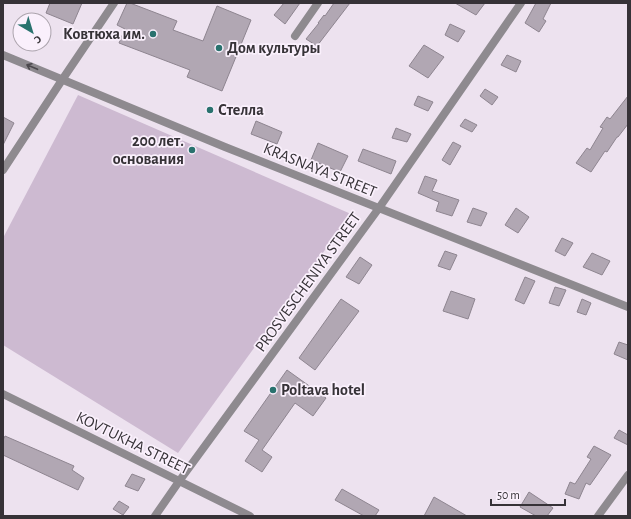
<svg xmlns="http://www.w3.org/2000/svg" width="631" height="519" font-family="'Alegreya Sans',sans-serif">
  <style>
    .green { fill: #cdbad1 }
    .building { fill: #b1a7b3; stroke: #8e8590 }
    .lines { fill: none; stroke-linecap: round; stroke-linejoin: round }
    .minor { stroke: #8e8a8f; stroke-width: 8 }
    .oneway { stroke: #4c484d }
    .poi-dot { fill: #29726e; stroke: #faf0fc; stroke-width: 1.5 }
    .labels { text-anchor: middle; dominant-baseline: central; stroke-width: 3.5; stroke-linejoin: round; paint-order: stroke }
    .poi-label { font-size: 16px; font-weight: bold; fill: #363237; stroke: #faf0fc; text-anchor: start }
    .street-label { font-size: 16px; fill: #363237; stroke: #faf0fc }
  </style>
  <rect width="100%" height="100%" fill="#ede2ef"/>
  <path class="green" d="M78,95L351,214L178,453L3,345V238Z"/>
  <path class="building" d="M50,3H82L73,24L46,13Z
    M127,3H130L177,21L173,30L203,41L217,6L251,20L222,91L187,77L190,70L119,43L125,29L117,25Z
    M284,3H300L285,24L274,15Z
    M334,3H350L317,46L306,39L319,23H318L324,15L325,16Z
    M455,3H485L476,15Z
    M536,3H551L543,19L546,21L539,32L525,23Z
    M450,24L465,31L458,42L445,35Z
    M424,45L444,57L428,78L409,66Z
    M507,55L521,61L516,72L501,65Z
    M485,89L498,97L492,105L480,96Z
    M418,96L433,102L428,111L414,105Z
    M628,96V124L618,137H617L607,152L605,151L591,172L576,163L587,148L590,150L603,128L600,127L607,117L610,119Z
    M3,117L14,123L3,145Z
    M465,119L477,125L472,132L460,126Z
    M256,121L282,132L277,144L251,134Z
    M396,128L411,134L407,142L392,138Z
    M453,142L461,146L450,165L442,160Z
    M318,143L348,156L340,172L311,160Z
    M363,149L396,161L391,174L358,161Z
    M425,176L437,180L432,191L459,200L452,216L436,211L439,202L418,193Z
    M473,208L487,213L481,226L467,222Z
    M516,208L529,217L518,233L505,225Z
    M562,238L573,243L565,256L555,251Z
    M445,251L457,255L450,270L438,266Z
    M592,253L610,261L602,275L583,267Z
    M360,257L372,265L359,284L346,277Z
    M525,277L535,281L524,304L515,300Z
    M555,287L566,290L559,306L549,303Z
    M451,291L475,299L468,319L443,311Z
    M341,299L359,311L315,370L299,358Z
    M582,299L591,303L586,315L577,312Z
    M619,342L628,345V360L614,354Z
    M287,370L326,398L313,416L295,403L262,450L272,457L262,472L245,461L259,440L244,431Z
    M619,430L628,435V445L614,438Z
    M5,436L74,466L72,470L84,478L78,490L3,455V440Z
    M594,446L611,455L590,485L586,483L579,499L565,494L570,482L575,484L591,459L587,457Z
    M132,474L145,479L138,491L125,486Z
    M342,489L379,510L375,516H364L335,500Z
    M529,492L553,508L547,516H536L520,507Z
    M434,497L467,516H424Z
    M119,501L129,507L123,515L113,509Z"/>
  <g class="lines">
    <path class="minor" d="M295,36L318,3
      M3,55L225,147L628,307
      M3,170L62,80L114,3
      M3,394L250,516
      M155,516L180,480L379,208L521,3
      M598,516L628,475"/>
  </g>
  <defs><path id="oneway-shaft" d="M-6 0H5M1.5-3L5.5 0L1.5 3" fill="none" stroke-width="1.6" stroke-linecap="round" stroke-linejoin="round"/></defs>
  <use class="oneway" href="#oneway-shaft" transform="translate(32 67) rotate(-157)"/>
  <g class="poi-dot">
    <circle cx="153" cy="34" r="4"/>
    <circle cx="219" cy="48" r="4"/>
    <circle cx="210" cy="110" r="4"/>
    <circle cx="192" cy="150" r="4"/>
    <circle cx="273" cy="390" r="4"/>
  </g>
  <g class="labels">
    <g class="poi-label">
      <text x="145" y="34" text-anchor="end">Ковтюха им.</text>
      <text x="227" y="48">Дом культуры</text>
      <text x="218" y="110">Стелла</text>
      <text x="184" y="141" text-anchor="end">200 лет.<tspan x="184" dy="18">основания</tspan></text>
      <text x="281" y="390">Poltava hotel</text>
    </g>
    <g class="street-label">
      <text transform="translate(320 170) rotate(22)">KRASNAYA STREET</text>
      <text transform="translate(308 282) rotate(-54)">PROSVESCHENIYA STREET</text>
      <text transform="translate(133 443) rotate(26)">KOVTUKHA STREET</text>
    </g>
  </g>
  <rect width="631" height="519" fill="none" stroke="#363237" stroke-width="8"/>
  <g transform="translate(32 32) rotate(142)"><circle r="19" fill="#faf0fc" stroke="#aca4ad"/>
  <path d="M0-3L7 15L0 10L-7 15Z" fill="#29726e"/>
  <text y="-6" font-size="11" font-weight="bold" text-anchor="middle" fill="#363237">С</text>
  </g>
  <path d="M491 499v6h74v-6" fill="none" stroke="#363237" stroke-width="2"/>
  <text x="497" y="499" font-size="12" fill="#363237" stroke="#faf0fc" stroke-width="3" paint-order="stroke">50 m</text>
</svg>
